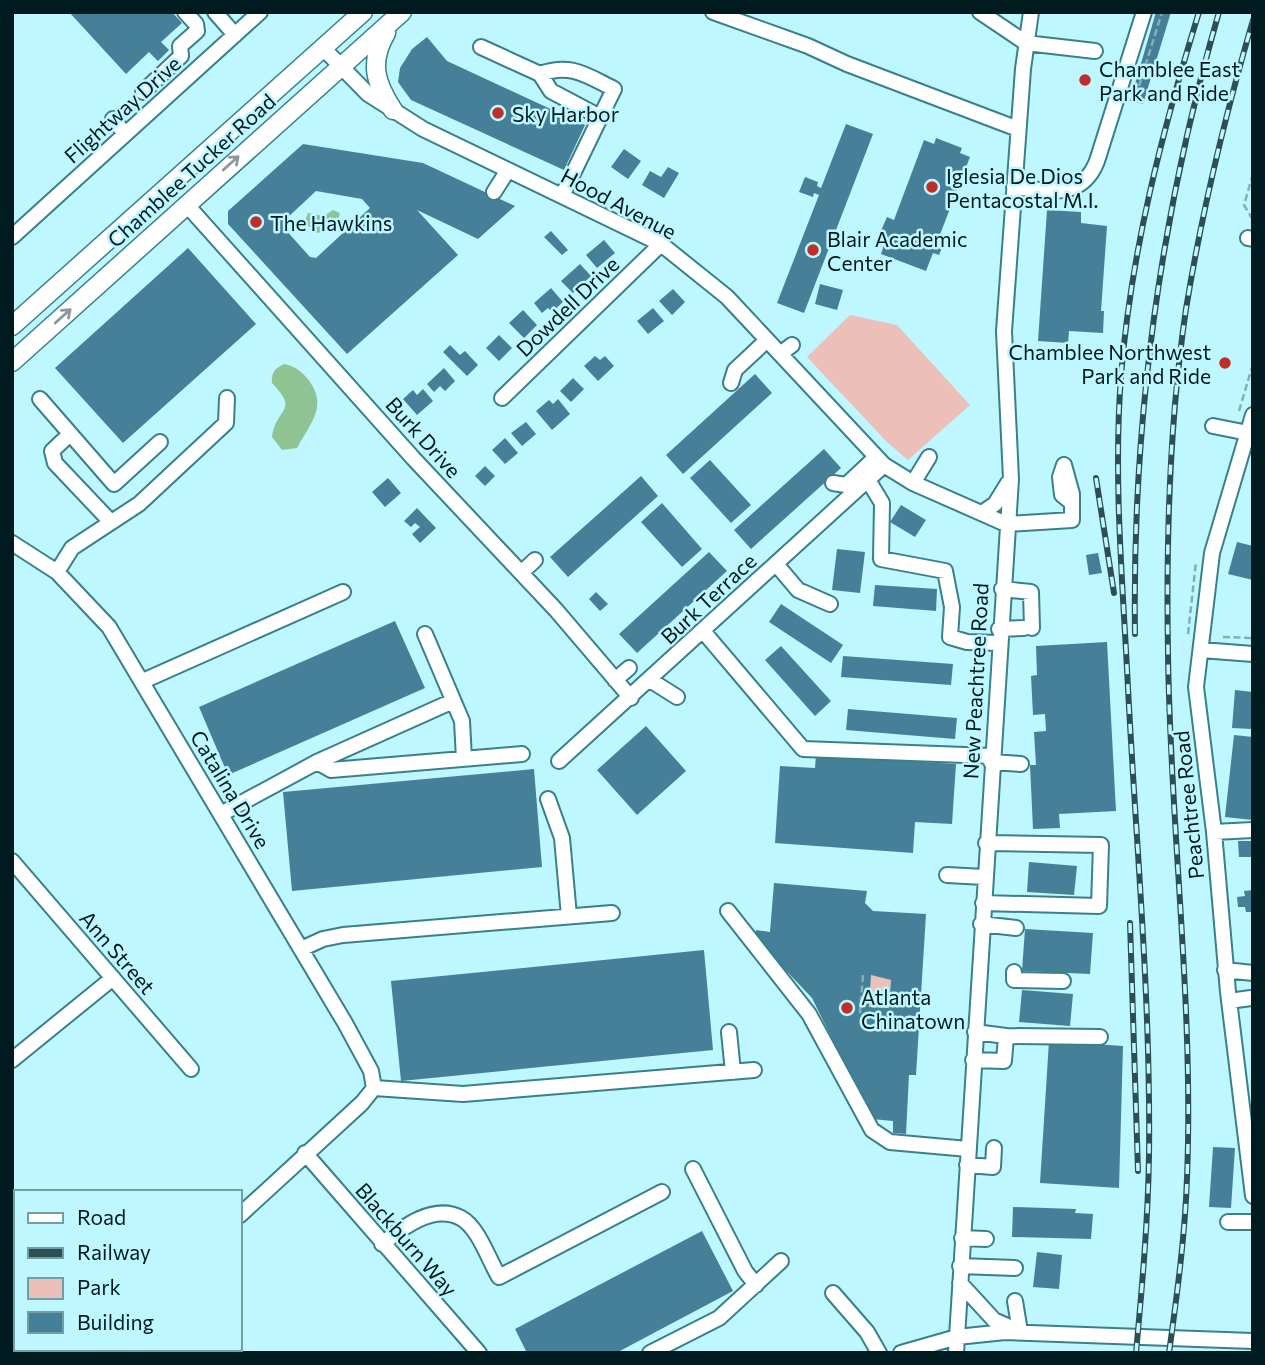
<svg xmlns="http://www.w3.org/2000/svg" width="1265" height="1365" font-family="Commissioner,sans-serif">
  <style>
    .green { fill: #edbfb9 }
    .water { fill: #8fc393 }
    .building { fill: #458098; fill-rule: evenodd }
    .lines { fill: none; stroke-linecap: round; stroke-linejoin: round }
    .minor-casing { stroke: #398089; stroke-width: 18 }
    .major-casing { stroke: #398089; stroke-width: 21 }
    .path { stroke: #81b0b7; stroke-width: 2.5; stroke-dasharray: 7 3.5; stroke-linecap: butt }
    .minor { stroke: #fff; stroke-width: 14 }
    .major { stroke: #fff; stroke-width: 18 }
    .rail-casing { stroke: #2d4f54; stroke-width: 6 }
    .rail { stroke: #bef7ff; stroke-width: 3.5; stroke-dasharray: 10; stroke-linecap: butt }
    .oneway { stroke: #8c989a }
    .poi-dot { fill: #be2f2c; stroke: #bef7ff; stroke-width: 2.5 }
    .labels { text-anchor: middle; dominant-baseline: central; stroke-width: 5; stroke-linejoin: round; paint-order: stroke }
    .poi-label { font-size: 21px; fill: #001b1f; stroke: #bef7ff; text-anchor: start }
    .street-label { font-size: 21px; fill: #001b1f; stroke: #bef7ff }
  </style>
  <rect width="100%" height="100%" fill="#bef7ff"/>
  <path class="green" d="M850,315L897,325L970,405L908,460L886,441L807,357Z
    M871,975L891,980L889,1008L869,1007Z"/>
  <path class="water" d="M333,210L340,213C338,225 328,232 317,233L304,223L308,213L324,216Z
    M284,364C294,366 300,370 307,378C329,405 311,422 297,448L282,450L272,437C276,407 300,412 272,383C271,373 275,368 284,364Z"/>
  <path class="building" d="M69,12H172L182,23L161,42L169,50L158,61L149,52L126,74Z
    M1156,12H1171L1143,104L1130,101Z
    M427,37L447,61L585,125L564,170L411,100L398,82L400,68L412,49Z
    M846,124L873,134L804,313L777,303L819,195L814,193L813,197L799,192L805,177L818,182L817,186L821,188Z
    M936,138L962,148L960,153L970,157L939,237L945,240L939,255L933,253L926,271L881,254L887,236L880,233L887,217L894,220L924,140L934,144Z
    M303,144L423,163L515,206L478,239L417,210L458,255L347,354L228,224V211ZM316,191L362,199L370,208L316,258L310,257L284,228L285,220Z
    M624,149L641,161L628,179L611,167Z
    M668,167L679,173L664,198L642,185L650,171L661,177Z
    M1047,210L1081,212V223L1107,226L1101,311H1104L1103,333L1069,331L1068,343L1038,341Z
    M551,231L568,250L562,255L544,237Z
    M604,240L615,253L597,268L586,255Z
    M188,248L256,324L123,443L55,368Z
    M580,264L591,276L573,293L561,281Z
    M820,284L843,290L837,310L815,304Z
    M551,288L563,302L552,312L548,308L542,313L534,303Z
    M673,289L685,302L672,315L659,301Z
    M653,308L664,321L648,334L637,321Z
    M523,310L537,325L524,338L509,323Z
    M499,335L512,348L499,361L486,348Z
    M450,345L460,355L465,351L478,365L467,376L443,352Z
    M595,356L600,360L605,356L614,366L598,381L584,366Z
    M444,368L455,381L445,391L440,386L434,392L427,384Z
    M755,374L772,393L683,474L666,455Z
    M573,378L584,389L571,402L560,391Z
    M423,389L433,401L417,415L403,399L413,390L417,395Z
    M558,399L570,414L552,430L536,411L549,400L553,404Z
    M526,422L536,434L522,446L511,433Z
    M505,438L518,453L505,464L492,450Z
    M824,449L841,468L751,549L734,530Z
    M710,460L751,505L731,523L690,478Z
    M485,466L495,476L485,486L475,476Z
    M641,476L658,496L568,577L550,557Z
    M388,478L401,493L385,507L372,492Z
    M662,503L702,549L682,567L641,522Z
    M901,505L926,520L915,537L890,522Z
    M417,508L436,528L420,543L412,534L420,527L415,523L411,527L404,521Z
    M1237,542L1253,546V580L1228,574Z
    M837,549L865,552L860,593L832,590Z
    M709,552L727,571L637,653L619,634Z
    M1098,553L1102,573L1089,575L1086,555Z
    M875,585L937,589L936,611L873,606Z
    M596,592L608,604L600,611L589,599Z
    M781,604L843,645L831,663L769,622Z
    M395,621L425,688L228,775L199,707Z
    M1107,642L1116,811L1059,814L1060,828L1033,829L1030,765H1036L1034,732L1046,731L1045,714L1033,715L1031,676L1037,675L1036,646Z
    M781,646L831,701L815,716L765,660Z
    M843,656L953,664L951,685L841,677Z
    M1235,690L1253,692L1251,729L1232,728Z
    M848,709L957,718L955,739L846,730Z
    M646,726L686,771L637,815L597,770Z
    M1234,735L1253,737V820L1225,817Z
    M816,755L956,764L952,824L915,822L913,853L775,843L780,766L815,768Z
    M534,769L542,867L292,891L283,792Z
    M1238,841H1253V857H1239Z
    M1029,862L1077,866L1074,895L1027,892Z
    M774,883L867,891L865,903L873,911L926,914L916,1075H909L906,1134L893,1133V1121L872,1119L812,998L755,938L756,930L770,932ZM871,975L891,980L889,1008L869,1007Z
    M1253,890V912H1246L1245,907H1238L1237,897L1245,896L1244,891Z
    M1025,929L1093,933L1090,974L1022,971Z
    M704,950L713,1050L401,1081L391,981Z
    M1022,990L1073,994L1070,1026L1019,1022Z
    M1049,1041L1123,1046L1119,1188L1040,1183Z
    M1213,1147L1235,1148L1231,1208L1209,1207Z
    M1013,1207L1076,1209L1075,1213L1093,1214L1091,1239L1012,1237Z
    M702,1231L733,1291L616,1353H527L515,1329Z
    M1037,1252L1062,1255L1059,1289L1033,1287Z
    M16,1260V1303L12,1306V1263Z"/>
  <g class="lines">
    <g class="minor-casing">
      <path id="minor" d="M215,12L235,35
        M713,12L808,46L847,64L1018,129
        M980,12L1026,43L1095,51
        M481,47L540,74C571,63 586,75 614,89L562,196
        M323,48L368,94L423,129L661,244L727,297L884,465L913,483L1006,524L1072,520V494L1064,465
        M540,74L551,91L600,117
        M143,92L181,56L180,46L197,31L196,24L185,12
        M113,119L125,134
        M1014,187C1048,191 1082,200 1097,161L1144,12
        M494,192L508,170
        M186,204L413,458L556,610L631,698
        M12,237L260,12
        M1248,238L1253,239
        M780,354L792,345
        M731,383L735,370L767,340
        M502,398L661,244
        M40,399L114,484L160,442
        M1253,415L1212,553L1196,687L1214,832L1228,992L1253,1196
        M1213,426L1248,433
        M70,434L52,451L55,463L110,521
        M1064,465L1060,477L1062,495L1071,502
        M868,480L882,503L881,559L945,571L952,607L950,637L967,642L998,643
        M833,483L846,485L876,457
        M913,483L929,457
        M982,513L995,504L1008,483
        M12,543L57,572L109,627L345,1023L371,1071L374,1088
        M776,564L798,590L830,604
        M57,572L72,548L139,504L226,423L227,398
        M521,573L535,560
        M1002,589L1031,592L1032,628
        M999,629L1024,628
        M703,631L803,749L992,756
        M425,634L462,721L464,759
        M1201,650L1253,654
        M615,680L629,668
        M650,680L677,697
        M143,681L343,592
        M559,761L884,465
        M317,762L453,701
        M991,762L1021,764
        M548,799L562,838L569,916
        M221,814L317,762L331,770L522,754
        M1214,832L1253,830
        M12,861L191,1069
        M947,875L984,877
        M983,903L1099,906L1101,845L986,843
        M728,911L809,1014L872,1130L890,1142L968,1149
        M981,924L1016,928
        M301,949L323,939L343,935L612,913
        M1225,970L1253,973
        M1014,972V980L1063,981
        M1229,1001L1251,998
        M729,1032L733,1072
        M975,1032L1006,1036
        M12,1060L113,978
        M973,1060L1004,1061L1006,1036L1100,1037
        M374,1088L463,1094L754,1070
        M305,1153L479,1353
        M967,1165L993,1167L994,1148
        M693,1169L745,1271L756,1285
        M240,1215L362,1103L374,1088
        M1228,1222H1253
        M962,1238L986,1239
        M382,1244C402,1228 433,1203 461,1218C478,1227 489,1260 499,1277L662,1192
        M960,1266L1015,1268
        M960,1283L994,1320L1016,1330
        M833,1293L867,1332L879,1353
        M1015,1301L1020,1332
        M650,1353L719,1318L781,1261
        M901,1353L957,1337L1005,1332L1253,1341
        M956,1353L1011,479L1004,331L1023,69L1031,12"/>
    </g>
    <g class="major-casing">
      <path id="major" d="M386,33C369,62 375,83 393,110
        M12,326L363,12
        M12,362L402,12"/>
    </g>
    <path class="path" d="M1136,96L1162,12
      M1253,174L1244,205L1253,220
      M1239,411L1253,364
      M1188,634L1196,562
      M1223,637L1253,638
      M863,975L860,1012L865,1017L888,1019
      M920,1020L928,1021"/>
    <use href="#minor" class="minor"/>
    <use href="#major" class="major"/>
    <g class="rail-casing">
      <path id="rail" d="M1096,478L1114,593
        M1135,634C1132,422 1160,215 1219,12
        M1130,923L1138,1171
        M1136,1353C1142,1287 1148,1222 1149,1156C1151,1001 1136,844 1128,688C1123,585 1113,481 1121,376C1131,251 1162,132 1199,12
        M1169,1353C1177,1295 1185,1236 1187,1178C1194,1003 1170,828 1168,653C1166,538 1169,423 1186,309C1202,211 1225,116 1253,20"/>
    </g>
    <use href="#rail" class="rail"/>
  </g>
  <defs><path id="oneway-shaft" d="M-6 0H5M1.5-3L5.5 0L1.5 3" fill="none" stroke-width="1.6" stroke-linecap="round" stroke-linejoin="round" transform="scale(1.75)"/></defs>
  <g class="oneway">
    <use href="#oneway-shaft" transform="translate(231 163) rotate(-42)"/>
    <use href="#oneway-shaft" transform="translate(63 316) rotate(-42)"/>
  </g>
  <g class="poi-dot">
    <circle cx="1085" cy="80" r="7"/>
    <circle cx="498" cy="113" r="7"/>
    <circle cx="932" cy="187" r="7"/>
    <circle cx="256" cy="222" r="7"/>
    <circle cx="813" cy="250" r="7"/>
    <circle cx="1225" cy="363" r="7"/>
    <circle cx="847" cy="1008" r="7"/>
  </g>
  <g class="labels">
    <g class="poi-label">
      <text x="1099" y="68">Chamblee East<tspan x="1099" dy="24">Park and Ride</tspan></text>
      <text x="512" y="113">Sky Harbor</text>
      <text x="946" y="175">Iglesia De Dios<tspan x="946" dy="24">Pentacostal M.I.</tspan></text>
      <text x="270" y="222">The Hawkins</text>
      <text x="827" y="238">Blair Academic<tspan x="827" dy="24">Center</tspan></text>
      <text x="1211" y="351" text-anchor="end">Chamblee Northwest<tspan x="1211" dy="24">Park and Ride</tspan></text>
      <text x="861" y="996">Atlanta<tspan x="861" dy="24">Chinatown</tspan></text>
    </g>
    <g class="street-label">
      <text transform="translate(122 109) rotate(-42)">Flightway Drive</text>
      <text transform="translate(191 170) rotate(-42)">Chamblee Tucker Road</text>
      <text transform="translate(619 203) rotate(28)">Hood Avenue</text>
      <text transform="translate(567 306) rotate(-44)">Dowdell Drive</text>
      <text transform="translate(424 437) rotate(48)">Burk Drive</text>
      <text transform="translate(708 598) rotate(-43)">Burk Terrace</text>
      <text transform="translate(975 681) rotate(-87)">New Peachtree Road</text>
      <text transform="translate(231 789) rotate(59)">Catalina Drive</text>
      <text transform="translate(1188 805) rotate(-96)">Peachtree Road</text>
      <text transform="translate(118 952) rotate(49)">Ann Street</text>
      <text transform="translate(407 1239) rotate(49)">Blackburn Way</text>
    </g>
  </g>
  <rect width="1265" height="1365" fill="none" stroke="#001b1f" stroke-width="28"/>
  <rect x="14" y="1190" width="228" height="161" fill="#bef7ff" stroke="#729fa5" stroke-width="2"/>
  <rect x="28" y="1213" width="35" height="10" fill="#ffffff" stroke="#729fa5" stroke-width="2"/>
  <text x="77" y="1225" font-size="21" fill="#001b1f">Road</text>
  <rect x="28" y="1248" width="35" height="10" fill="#2d4f54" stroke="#729fa5" stroke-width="2"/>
  <text x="77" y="1260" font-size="21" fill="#001b1f">Railway</text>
  <rect x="28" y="1278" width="35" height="21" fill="#edbfb9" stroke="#729fa5" stroke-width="2"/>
  <text x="77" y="1295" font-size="21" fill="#001b1f">Park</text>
  <rect x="28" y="1312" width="35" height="21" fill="#458098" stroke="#729fa5" stroke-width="2"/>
  <text x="77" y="1330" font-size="21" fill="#001b1f">Building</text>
</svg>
